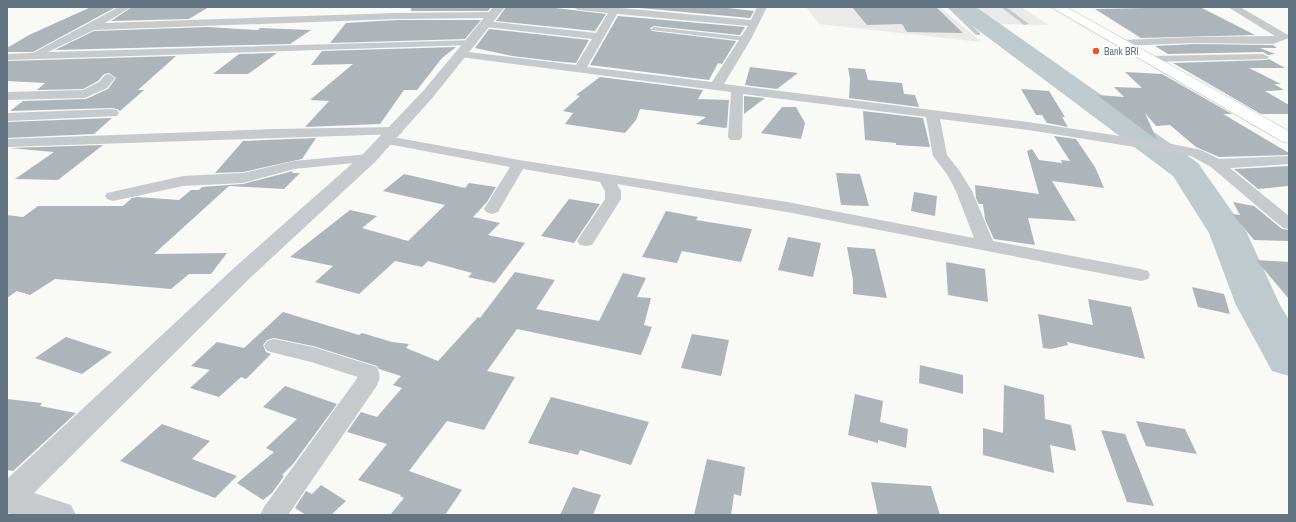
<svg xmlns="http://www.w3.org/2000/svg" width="1296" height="522" font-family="'Archivo Narrow',sans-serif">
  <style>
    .built { fill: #e9eae9 }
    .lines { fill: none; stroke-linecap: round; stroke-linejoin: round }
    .river { fill: #bfcace; fill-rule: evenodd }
    .building { fill: #adb5bb }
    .trunk-casing { stroke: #b9bcbf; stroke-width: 1 }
    .service { fill: #c6cacd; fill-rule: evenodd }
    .minor { fill: #c6cacd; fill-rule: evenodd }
    .tertiary { fill: #c6cacd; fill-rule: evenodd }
    .trunk { fill: #fff; fill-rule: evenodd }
    .poi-dot { fill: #e75628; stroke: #fff; stroke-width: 1.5 }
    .labels { text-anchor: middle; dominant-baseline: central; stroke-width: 4; stroke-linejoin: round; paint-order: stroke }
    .far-poi-label { font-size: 10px; fill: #637482; stroke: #fff; text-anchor: start }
  </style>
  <rect width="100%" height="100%" fill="#f9f9f6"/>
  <path class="built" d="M806,7H940L981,42L819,24Z
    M972,7H1021L1049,25L995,24Z"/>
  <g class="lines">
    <path class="river" d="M951,7H976L1198,163L1247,233L1280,305L1289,320V376L1272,371L1236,305L1209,233L1173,176L954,12Z"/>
  </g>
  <path class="building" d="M91,7H116L33,52H7V48L29,35Z
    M132,7H209L189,19L111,21Z
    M411,7H491L488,11H411Z
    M506,7H547L606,14L595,31L496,21Z
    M642,7H719L754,11L750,18L640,8Z
    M852,7H936L963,33L907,32L902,24L867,25Z
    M1143,7H1200L1255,35L1141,38L1095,9L1146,8Z
    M618,16L745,27L740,35L654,26L650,28L652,31L736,41L722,64L718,63L709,80L590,65Z
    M397,20H481L465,39L330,43L346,23Z
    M208,27L258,30L260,28L311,30L290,44L55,50L94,31Z
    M489,29L589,40L576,63L563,62L512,56L475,48Z
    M1194,44L1273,45L1277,48H1260L1275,54L1268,55L1263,52L1168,54L1155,46Z
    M456,47L442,58L417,90H404L380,124L305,127L329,101L310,100L353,64L311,65L322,51Z
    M277,53L248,74H213L239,54Z
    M176,56L138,90H144L120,111L117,109L112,108L10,111L23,101L86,99L108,89L116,78L109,73L104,74L98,81L83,89L37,90L45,83L7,81V61Z
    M1269,59L1285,68H1249L1281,84H1274L1284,90L1265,91L1289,105V114H1261L1173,63L1267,60Z
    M750,67L798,73L777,89L745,85Z
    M848,68L865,69L868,80L902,83L904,94L915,95L919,107L849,98L850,79Z
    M1125,72L1162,74L1232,114H1223L1289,153V155L1219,157L1196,147L1170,125L1156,126L1145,113L1157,140L1097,95L1124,97L1114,87L1142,88Z
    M600,77L703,90L698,99L729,100L727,127L725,128L696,124L706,117L640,109L636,120L625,133L565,124L573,113L563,111L580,96L576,95Z
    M1021,89L1049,91L1065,117H1062L1068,127L1047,123L1042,115H1036Z
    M744,96L765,98L744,114Z
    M782,107H796L805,123L801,139L761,133Z
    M863,111L923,118L930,147L896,145V143L865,140Z
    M112,118L94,134L7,138V122Z
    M1054,136L1076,139L1095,167L1104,188L1052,181L1076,221L1028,218L1035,245L994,239L985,219L983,204H979L976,198L975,185L1039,194L1027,151L1032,149L1039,160L1062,163L1061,160L1070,161Z
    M316,138L302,159L243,172L215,173L243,141Z
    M103,145L58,180L15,179L54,152L10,148Z
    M1289,166V186L1258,189L1234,169Z
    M293,171L292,173H300L284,189L229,186L154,254L227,253L211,274H189L171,289L55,279L30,295L17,291L7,298V215L23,217L38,206H123L132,198L137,197L179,200L191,190H199L202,187L243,184Z
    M836,173L860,174L869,206L841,205Z
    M404,174L465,188L469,183L496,187L487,202L473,217L500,223L488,235L525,243L495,283L468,277L472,273L428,261L422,267L395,261L359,294L315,282L333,266L290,257L350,210L377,216L362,228L408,241L445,205L383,191Z
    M914,192L937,196L935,216L911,211Z
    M569,199L600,204L574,243L541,236Z
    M1233,202L1254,206L1282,229L1289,230V241L1254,240L1232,214L1240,215Z
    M666,211L698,217L696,220L752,229L741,262L682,251L677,263L642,257Z
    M788,237L821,243L813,277L778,270Z
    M847,247L875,249L887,298L853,294V280Z
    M1256,260L1289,262V299Z
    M946,262L985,269L988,302L948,295Z
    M515,272L555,280L536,309L599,321L623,273L646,278L637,297L651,298L644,325L652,327L641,355L517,329L487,371L515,377L484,430L447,421L409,471L462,490L445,515H390L404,498L400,496L401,495L358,480L387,444L347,432L361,412L377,417L402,388L393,385L401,376L379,369L377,366L313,346L274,338L267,340L263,345L266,352L271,354L246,379L241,377L219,397L190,388L210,370L191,366L217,342L244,348L283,312L359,335L362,333L392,342L409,344L406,348L438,361L478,317L480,318Z
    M1192,287L1224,294L1230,314L1198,307Z
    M1088,299L1131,307L1145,359L1067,342L1068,345L1051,349L1043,348L1038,314L1093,325Z
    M692,334L729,340L721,376L681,368Z
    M66,337L112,352L82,374L35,358Z
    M920,365L963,375V394L919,383Z
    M1004,385L1044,395L1045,419L1071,425L1076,451L1050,445L1054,473L983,455V428L1003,433Z
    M285,386L337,404L293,464L282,475L284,476L272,493L263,500L237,483L274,452L266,448L297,419L263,407Z
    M855,394L883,401L880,422L908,429L906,448L878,440V443L848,435Z
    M551,397L649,422L631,465L580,450L578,455L528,443Z
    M7,399L42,403L40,406L76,413L13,471L7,470Z
    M1136,421L1185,429L1197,454L1146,446Z
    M162,424L210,441L192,459L237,476L215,498L120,461Z
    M1101,430L1125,434L1154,506L1127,502Z
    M707,459L745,467L741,496L734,494L731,515H694Z
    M871,482L931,486L940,515H878Z
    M321,485L346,501L331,515H306L295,508L306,491L312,494Z
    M573,487L601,495L593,515H560Z"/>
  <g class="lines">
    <g class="trunk-casing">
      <path id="trunk" d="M1051,7H1066L1289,131V143L1283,142Z"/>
    </g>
    <path class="service" d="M947,7H952L980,33V35H976Z
      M1001,7H1006L1029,24L1024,25Z
      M654,27L746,37L749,39L746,41L652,30L651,29Z"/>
    <path class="minor" d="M119,7H131L105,23L395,13L492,12L497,15L492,18L395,19L94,30L48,52L476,40L477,42L476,44L472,45L7,60V54L33,53Z
      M573,7H610L751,20L757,7H767L751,39L724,84L1035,123L1172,144L1201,150L1219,159L1289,156V164L1230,168L1289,216V229L1283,228L1211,167L1191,156L1035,131L940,119L947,155L959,170L972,191L993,241L1141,269L1148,271L1150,275L1148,279L1141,281L787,212L617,184L621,191V199L592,245L586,246L580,245L577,241L605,199V191L600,182L523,169L498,212L492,214L486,212L484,209L510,167L382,143L380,140L382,137L387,136L519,160L787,202L974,238L956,191L947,174L933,156L926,117L743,94L742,137L740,140H730L728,137L731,92L460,57L454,54L460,51L576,65L592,39L486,27L481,24L486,21L596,33L608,13L578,10ZM617,14L748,26L712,82L587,67Z
      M1228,7H1240L1288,35L1289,38L1273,44L1194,43L1121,46L1116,43L1121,40L1194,37L1275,36Z
      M1263,54L1269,57L1267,59L1149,62L1143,59L1149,56Z
      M109,74L115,78L107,88L85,98L7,100V92L83,90L99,82L105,75Z
      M112,109L117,110L119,113L117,116L7,121V113Z
      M396,127L401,128L403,131L401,134L7,147V139L274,129Z
      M369,154L374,155L376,158L374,161L294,169L243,183L183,186L113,201L107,199L105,196L107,193L183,176L243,173L294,161Z
      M274,339L313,347L377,367C381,375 380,380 376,387L288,515H260L264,507L358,377L311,362L267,351L264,346L267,341Z"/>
    <path class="tertiary" d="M493,7H505L434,96L375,162L250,278L34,493L71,505L76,515H17L7,513V479L234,268L363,154L424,90Z"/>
    <use href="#trunk" class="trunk"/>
  </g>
  <circle class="poi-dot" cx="1096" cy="51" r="4"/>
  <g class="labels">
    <g class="far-poi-label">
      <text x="1104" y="51">Bank BRI</text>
    </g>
  </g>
  <rect width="1296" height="522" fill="none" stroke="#637482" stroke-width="16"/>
</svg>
